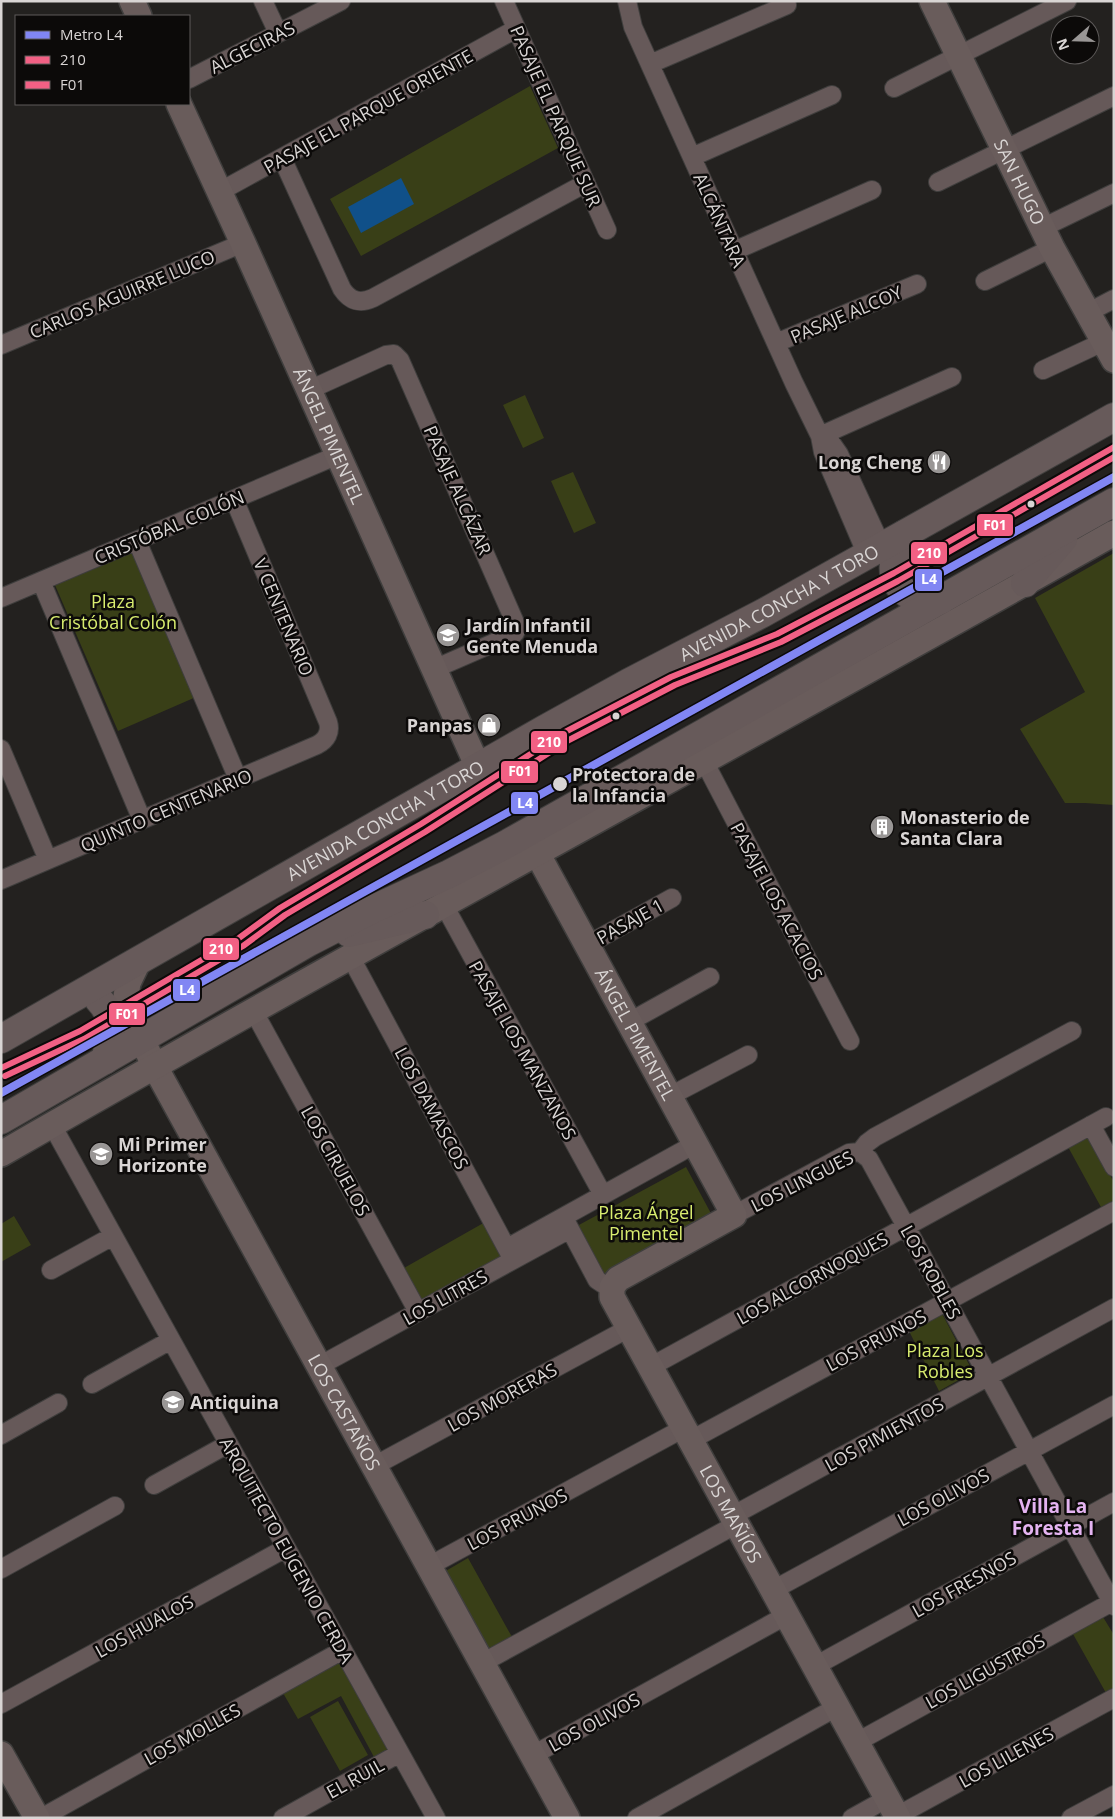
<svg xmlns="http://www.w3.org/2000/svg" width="1115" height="1819" font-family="'Open Sans',sans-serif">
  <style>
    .green { fill: #393f17 }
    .water { fill: #105089 }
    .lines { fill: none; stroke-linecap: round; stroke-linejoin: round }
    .street-casing { stroke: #3f3e3d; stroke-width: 20 }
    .secondary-casing { stroke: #3f3e3d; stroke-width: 28 }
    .primary-casing { stroke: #3f3e3d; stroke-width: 30 }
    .street { stroke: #665959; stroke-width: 18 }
    .secondary { stroke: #695c5b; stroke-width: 25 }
    .primary { stroke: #675a5a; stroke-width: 28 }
    .bus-1-casing { stroke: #0c0a09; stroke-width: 10 }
    .bus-2-casing { stroke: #0c0a09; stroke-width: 10 }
    .bus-1 { stroke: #f26084; stroke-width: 6 }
    .bus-2 { stroke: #f26084; stroke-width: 6 }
    .metro-1-casing { stroke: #0c0a09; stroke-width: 11 }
    .metro-1 { stroke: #8186f3; stroke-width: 8 }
    .bus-dot { fill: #d9d5d4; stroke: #0c0a09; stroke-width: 2 }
    .labels { text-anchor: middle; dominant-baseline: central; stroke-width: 5; stroke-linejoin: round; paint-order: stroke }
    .street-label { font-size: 18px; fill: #d9d5d4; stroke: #0c0a09 }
    .poi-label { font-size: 18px; font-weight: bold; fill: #d9d5d4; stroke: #0c0a09; text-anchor: start }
    .park-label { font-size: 18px; fill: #d8ec6f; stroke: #0c0a09 }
    .stop-label { font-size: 18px; font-weight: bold; fill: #d9d5d4; stroke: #0c0a09; text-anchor: start }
    .neighbourhood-label { font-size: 19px; font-weight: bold; fill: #e4b3f1; stroke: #0c0a09 }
    .line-badge { stroke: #0c0a09; stroke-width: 2 }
    .badge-label { font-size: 14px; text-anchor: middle; font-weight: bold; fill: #fff }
  </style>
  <rect width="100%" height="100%" fill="#23211f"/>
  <path class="green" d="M530,86L558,148L361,256L330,199Z
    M525,395L544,438L523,448L503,405Z
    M573,472L596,523L574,533L551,481Z
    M135,552L196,697L118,731L55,585Z
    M1114,553V805L1085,803H1065L1020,729L1085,692L1035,598Z
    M1087,1134L1114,1182V1203L1102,1209L1067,1145Z
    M686,1167L714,1219L605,1278L577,1226Z
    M14,1216L31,1245L1,1262V1224Z
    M487,1221L502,1253V1259L423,1303L404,1268Z
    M940,1310L973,1372L939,1391L908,1329Z
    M468,1558L512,1637L488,1651L444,1572Z
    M1103,1617L1114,1635V1688L1106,1693L1073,1634Z
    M340,1662L388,1749L374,1757L341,1696L298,1719L283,1693Z
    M338,1701L368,1755L340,1771L310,1717Z"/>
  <path class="water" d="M401,178L414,204L361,233L348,207Z"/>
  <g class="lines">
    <g class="street-casing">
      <path id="street" d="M263,1L278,33
        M504,1L607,230
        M627,1L633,27L794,383L820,436L823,452L867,555
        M650,64L787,5
        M189,79L341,1
        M894,88L1067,1
        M692,157L832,95
        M282,158L342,289C350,301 360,304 373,298L586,183
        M938,182L1114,96
        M219,192L516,29
        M1042,228L1114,193
        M734,251L872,190
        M985,281L1052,248
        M1087,313L1114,299
        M776,343L917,284
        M1,345L243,243
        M1043,370L1103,342
        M309,390L386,355L394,354L400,360L517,627L515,633L512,635L434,669
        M820,436L952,377
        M820,436L830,441L839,454L882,547
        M137,541L238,779
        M41,581L142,820
        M1,598L338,455
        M1,749L48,860
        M704,761L850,1041
        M1,880L317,745C327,740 331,732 328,722L234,499
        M444,905L603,1195
        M587,945L672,898
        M350,956L513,1260
        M253,1010L418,1312
        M629,1022L710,977
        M670,1096L748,1055
        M52,1125L436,1818
        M1091,1125L1114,1167
        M860,1152L869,1159L1114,1606
        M860,1152L867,1143L875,1137L1072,1031
        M734,1215L849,1153L860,1152
        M564,1218L597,1280L603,1284L612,1287
        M507,1248L695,1144
        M51,1270L113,1236
        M319,1366L570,1229
        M650,1367L1106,1117
        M92,1384L171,1340
        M1,1435L58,1403
        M691,1440L1114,1211
        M374,1466L629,1328
        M154,1485L228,1444
        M732,1516L1114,1308
        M429,1566L684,1428
        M1,1569L115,1506
        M773,1590L1114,1405
        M482,1663L737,1524
        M815,1666L1114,1502
        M1,1704L286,1548
        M857,1742L1114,1601
        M533,1755L787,1615
        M897,1816L1114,1698
        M41,1818L343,1650
        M283,1818L400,1753
        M637,1818L837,1707
        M852,1818L888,1798
        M1071,1818L1114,1795"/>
    </g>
    <g class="secondary-casing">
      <g id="secondary">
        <path d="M132,1L139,16"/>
        <path id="s1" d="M932,1L1052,248L1114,360"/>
        <path id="s2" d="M179,104L243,243L478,767"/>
        <path id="s3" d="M537,853L734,1215L618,1279L612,1287V1297L898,1818"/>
        <path id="s4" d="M138,962L128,983L125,1004L154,1065L567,1818"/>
        <path d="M1,1154C369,942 744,742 1114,533"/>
        <path d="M1,1754L37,1818"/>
      </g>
    </g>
    <g class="primary-casing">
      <g id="primary">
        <path d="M905,534C901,543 895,552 894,563C890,592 917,603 941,600"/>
        <path d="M1025,583L1063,539"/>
        <path d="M349,933L425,915"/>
        <path d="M99,1000C117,1018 111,1038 105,1060"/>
        <path id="s5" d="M1,1039L545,729L628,683L763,613L1114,417"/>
        <path d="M1,1120L309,942L369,911L449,874L505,845L1114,502"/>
      </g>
    </g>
    <use href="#street" class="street"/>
    <use href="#secondary" class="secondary"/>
    <use href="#primary" class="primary"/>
    <g class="bus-1-casing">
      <path id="bus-1" d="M1,1068L80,1031L239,938L280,908L421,824L565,732L671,677L777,634L894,573L1114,447"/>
    </g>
    <g class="bus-2-casing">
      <path id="bus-2" d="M5,1076L84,1039L243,946L285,915L425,832L569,740L675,685L781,642L898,581L1114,457"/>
    </g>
    <use href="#bus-1" class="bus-1"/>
    <use href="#bus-2" class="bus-2"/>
    <g class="metro-1-casing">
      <path id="metro-1" d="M1,1093L1114,477"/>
    </g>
    <use href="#metro-1" class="metro-1"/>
  </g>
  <defs>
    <g id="restaurant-disc" transform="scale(1.25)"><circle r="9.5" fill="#999695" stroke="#0c0a09"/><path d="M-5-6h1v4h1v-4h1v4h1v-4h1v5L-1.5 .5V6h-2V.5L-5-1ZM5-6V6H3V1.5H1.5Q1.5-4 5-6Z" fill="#fff"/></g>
    <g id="school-disc" transform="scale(1.25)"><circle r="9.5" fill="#999695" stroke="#0c0a09"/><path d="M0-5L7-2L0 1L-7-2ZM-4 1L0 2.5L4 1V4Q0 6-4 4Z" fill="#fff"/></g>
    <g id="shop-disc" transform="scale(1.25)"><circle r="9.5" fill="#999695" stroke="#0c0a09"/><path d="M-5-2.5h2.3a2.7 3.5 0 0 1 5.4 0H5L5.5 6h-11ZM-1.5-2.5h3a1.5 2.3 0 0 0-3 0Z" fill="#fff"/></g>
    <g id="building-disc" transform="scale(1.25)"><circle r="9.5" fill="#999695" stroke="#0c0a09"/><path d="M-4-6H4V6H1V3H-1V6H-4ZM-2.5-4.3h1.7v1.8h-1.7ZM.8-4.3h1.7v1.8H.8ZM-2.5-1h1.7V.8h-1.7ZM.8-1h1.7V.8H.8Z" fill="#fff"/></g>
  </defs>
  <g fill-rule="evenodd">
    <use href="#restaurant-disc" x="939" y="462"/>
    <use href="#school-disc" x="448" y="635"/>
    <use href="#shop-disc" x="489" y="725"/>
    <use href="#building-disc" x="882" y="827"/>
    <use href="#school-disc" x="101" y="1154"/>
    <use href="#school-disc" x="173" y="1402"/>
  </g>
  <g class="bus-dot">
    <circle cx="1031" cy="504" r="4.5"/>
    <circle cx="616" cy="716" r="4.5"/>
    <circle cx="560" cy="784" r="8"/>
  </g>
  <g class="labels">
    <g class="street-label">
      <text transform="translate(252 47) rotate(-27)">ALGECIRAS</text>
      <text transform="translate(368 111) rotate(-29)">PASAJE EL PARQUE ORIENTE</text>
      <text transform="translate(556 116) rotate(66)">PASAJE EL PARQUE SUR</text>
      <text stroke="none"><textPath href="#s1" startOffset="201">SAN HUGO</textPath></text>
      <text transform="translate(720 220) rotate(66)">ALCÁNTARA</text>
      <text transform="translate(122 294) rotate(-23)">CARLOS AGUIRRE LUCO</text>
      <text transform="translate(846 314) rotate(-23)">PASAJE ALCOY</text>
      <text stroke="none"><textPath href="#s2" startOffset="364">ÁNGEL PIMENTEL</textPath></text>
      <text transform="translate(458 490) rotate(66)">PASAJE ALCÁZAR</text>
      <text transform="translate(169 527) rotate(-23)">CRISTÓBAL COLÓN</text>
      <text stroke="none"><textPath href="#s5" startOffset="892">AVENIDA CONCHA Y TORO</textPath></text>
      <text transform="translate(284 617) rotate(67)">V CENTENARIO</text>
      <text transform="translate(166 810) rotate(-23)">QUINTO CENTENARIO</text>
      <text stroke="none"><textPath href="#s5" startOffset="442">AVENIDA CONCHA Y TORO</textPath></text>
      <text transform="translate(777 901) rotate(62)">PASAJE LOS ACACIOS</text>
      <text transform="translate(630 921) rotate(-29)">PASAJE 1</text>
      <text stroke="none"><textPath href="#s3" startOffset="206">ÁNGEL PIMENTEL</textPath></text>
      <text transform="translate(523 1050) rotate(61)">PASAJE LOS MANZANOS</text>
      <text transform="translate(432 1108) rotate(62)">LOS DAMASCOS</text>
      <text transform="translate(336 1161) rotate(61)">LOS CIRUELOS</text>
      <text transform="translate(802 1181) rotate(-27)">LOS LINGUES</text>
      <text transform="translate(931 1272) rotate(61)">LOS ROBLES</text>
      <text transform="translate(812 1278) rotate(-29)">LOS ALCORNOQUES</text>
      <text transform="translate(445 1297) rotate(-29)">LOS LITRES</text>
      <text transform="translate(876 1340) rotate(-28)">LOS PRUNOS</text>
      <text transform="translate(502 1397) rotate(-29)">LOS MORERAS</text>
      <text stroke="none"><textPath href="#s4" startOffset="508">LOS CASTAÑOS</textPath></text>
      <text transform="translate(884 1434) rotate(-29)">LOS PIMIENTOS</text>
      <text transform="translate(943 1497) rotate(-28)">LOS OLIVOS</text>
      <text stroke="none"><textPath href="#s3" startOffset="812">LOS MAÑÍOS</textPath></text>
      <text transform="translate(517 1519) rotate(-28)">LOS PRUNOS</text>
      <text transform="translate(287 1550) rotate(61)">ARQUITECTO EUGENIO CERDA</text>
      <text transform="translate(964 1584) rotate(-29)">LOS FRESNOS</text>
      <text transform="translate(144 1626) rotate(-29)">LOS HUALOS</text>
      <text transform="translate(985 1671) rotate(-29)">LOS LIGUSTROS</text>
      <text transform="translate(594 1722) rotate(-29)">LOS OLIVOS</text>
      <text transform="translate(192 1734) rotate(-29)">LOS MOLLES</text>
      <text transform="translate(1006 1757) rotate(-29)">LOS LILENES</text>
      <text transform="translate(355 1778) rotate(-29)">EL RUIL</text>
    </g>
    <g class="poi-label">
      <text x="922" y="462" text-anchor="end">Long Cheng</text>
      <text x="466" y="625">Jardín Infantil<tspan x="466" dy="21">Gente Menuda</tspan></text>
      <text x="472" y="725" text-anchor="end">Panpas</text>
      <text x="900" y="817">Monasterio de<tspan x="900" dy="21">Santa Clara</tspan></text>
      <text x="118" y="1144">Mi Primer<tspan x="118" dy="21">Horizonte</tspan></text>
      <text x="190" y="1402">Antiquina</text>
    </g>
    <g class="park-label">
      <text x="113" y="601">Plaza<tspan x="113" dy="21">Cristóbal Colón</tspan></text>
      <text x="646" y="1212">Plaza Ángel<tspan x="646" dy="21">Pimentel</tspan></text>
      <text x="945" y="1350">Plaza Los<tspan x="945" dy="21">Robles</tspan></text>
    </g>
    <g class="stop-label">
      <text x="572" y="774">Protectora de<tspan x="572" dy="21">la Infancia</tspan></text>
    </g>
    <g class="neighbourhood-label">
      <text x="1053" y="1506">Villa La<tspan x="1053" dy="22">Foresta I</tspan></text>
    </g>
  </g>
  <g class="line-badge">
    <rect x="976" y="513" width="38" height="24" rx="5" fill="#f26084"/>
    <rect x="910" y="541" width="38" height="24" rx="5" fill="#f26084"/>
    <rect x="914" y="568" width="29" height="24" rx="5" fill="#8186f3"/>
    <rect x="530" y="730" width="38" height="24" rx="5" fill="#f26084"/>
    <rect x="500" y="760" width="39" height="24" rx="5" fill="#f26084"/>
    <rect x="510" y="791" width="29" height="24" rx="5" fill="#8186f3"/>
    <rect x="202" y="937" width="38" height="24" rx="5" fill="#f26084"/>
    <rect x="172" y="978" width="29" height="24" rx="5" fill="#8186f3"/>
    <rect x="108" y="1002" width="38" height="24" rx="5" fill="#f26084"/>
  </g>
  <g class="badge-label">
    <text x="995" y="530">F01</text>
    <text x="929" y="558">210</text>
    <text x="929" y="584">L4</text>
    <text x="549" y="747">210</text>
    <text x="520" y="776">F01</text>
    <text x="525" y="808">L4</text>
    <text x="221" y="954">210</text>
    <text x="187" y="995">L4</text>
    <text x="127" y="1019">F01</text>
  </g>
  <rect width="1115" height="1819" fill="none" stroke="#d9d5d4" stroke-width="5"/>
  <rect x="15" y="15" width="175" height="90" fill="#0c0a09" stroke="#5e5b5a"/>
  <rect x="25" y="31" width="25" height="8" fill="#8186f3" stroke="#5e5b5a"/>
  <text x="60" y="40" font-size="15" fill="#d9d5d4">Metro L4</text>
  <rect x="25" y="56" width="25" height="8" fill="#f26084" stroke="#5e5b5a"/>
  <text x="60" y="65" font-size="15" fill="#d9d5d4">210</text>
  <rect x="25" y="81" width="25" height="8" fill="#f26084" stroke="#5e5b5a"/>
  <text x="60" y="90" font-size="15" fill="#d9d5d4">F01</text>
  <g transform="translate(1075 40) rotate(250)"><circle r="24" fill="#0c0a09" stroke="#5e5b5a"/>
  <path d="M0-4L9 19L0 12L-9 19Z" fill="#999695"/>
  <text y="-8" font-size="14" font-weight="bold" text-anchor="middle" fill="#d9d5d4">N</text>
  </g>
</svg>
